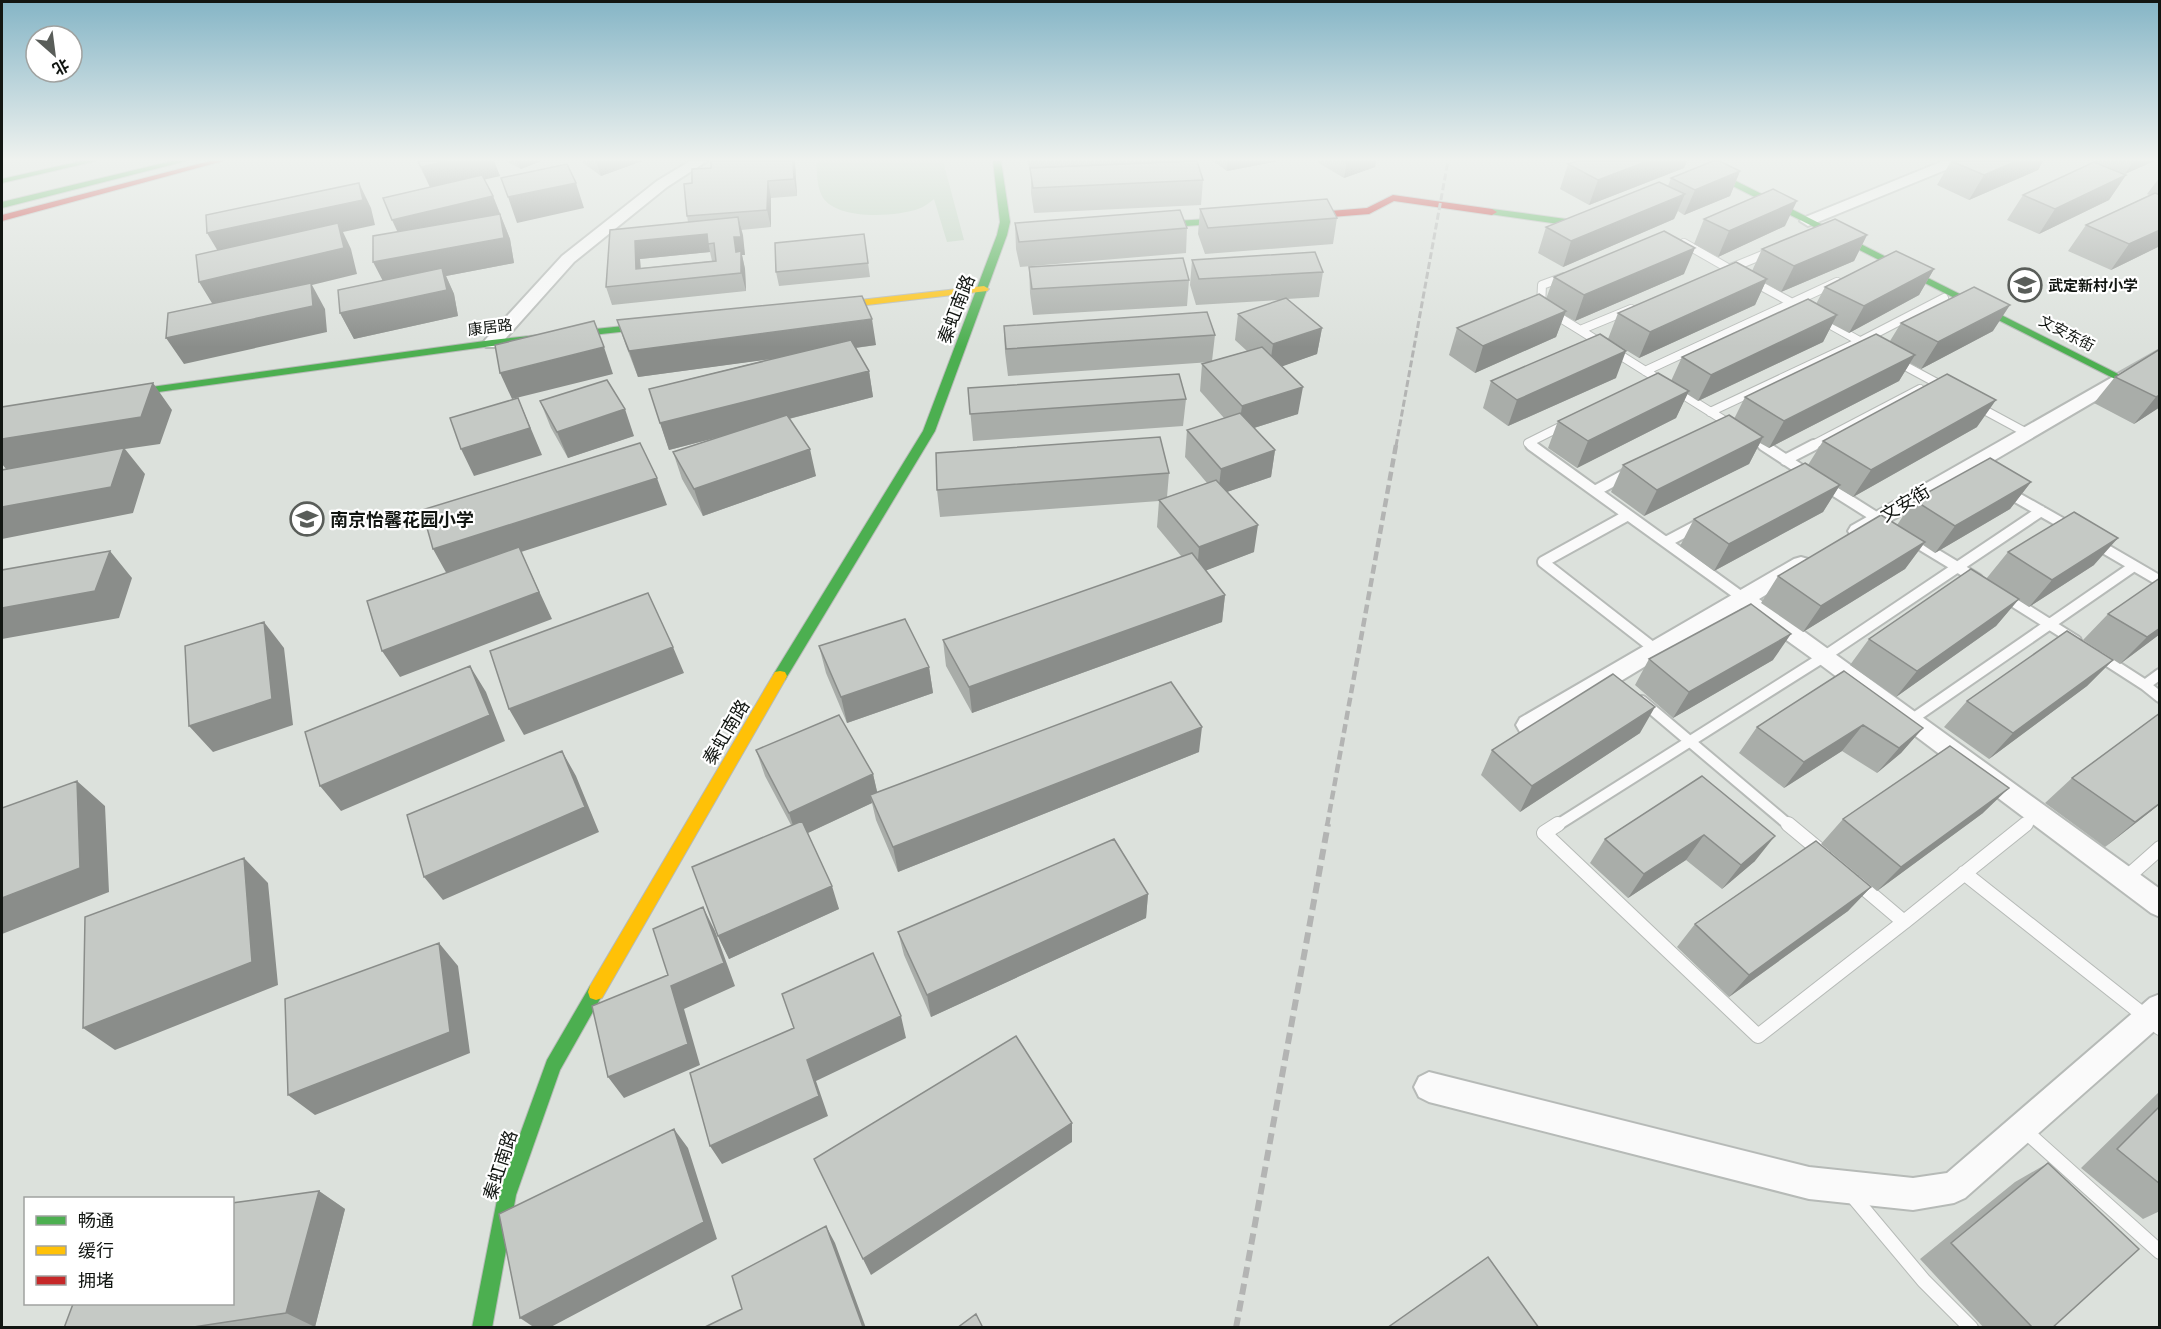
<svg xmlns="http://www.w3.org/2000/svg" width="2161" height="1329" font-family="Lora,'Noto Sans SC',serif">
  <style>
    .green { fill: #c0d3c1 }
    .lines { fill: none; stroke-linecap: round; stroke-linejoin: round }
    .lane-far2-casing { stroke: #b6bab7; stroke-width: 10 }
    .lane-far1-casing { stroke: #b6bab7; stroke-width: 14 }
    .lane-casing { stroke: #b6bab7; stroke-width: 16 }
    .street-casing { stroke: #b6bab7; stroke-width: 4 }
    .fast-casing { stroke: #b6bab7; stroke-width: 2 }
    .slow-casing { stroke: #b6bab7; stroke-width: 2 }
    .jam-casing { stroke: #b6bab7; stroke-width: 2 }
    .lane-far2 { stroke: #fafafa; stroke-width: 8 }
    .lane-far1 { stroke: #fafafa; stroke-width: 10 }
    .lane { stroke: #fafafa; stroke-width: 14 }
    .street { fill: #fafafa; fill-rule: evenodd }
    .fast { fill: #4caf50; fill-rule: evenodd }
    .slow { fill: #ffc107; fill-rule: evenodd }
    .jam { fill: #c62828; fill-rule: evenodd }
    .rail-far2 { stroke: #b3b4b3; stroke-width: 3; stroke-dasharray: 7 3; stroke-linecap: butt }
    .rail-far1 { stroke: #b3b4b3; stroke-width: 4.5; stroke-dasharray: 9 4.5; stroke-linecap: butt }
    .rail { stroke: #b3b4b3; stroke-width: 6; stroke-dasharray: 11 6; stroke-linecap: butt }
    .wall { fill: #a9ada9; fill-rule: evenodd }
    .shaded-wall { fill: #8a8d8a }
    .building { fill: #c5c9c5; stroke: #8a8d8a; stroke-width: 1.5; fill-rule: evenodd }
    .labels { text-anchor: middle; dominant-baseline: central; stroke-width: 4.5; stroke-linejoin: round; paint-order: stroke }
    .far-poi-label { font-size: 15px; font-weight: bold; fill: #121612; stroke: #fff; text-anchor: start }
    .far-street-label { font-size: 15px; fill: #121612; stroke: #fff }
    .street-label { font-size: 18px; fill: #121612; stroke: #fff }
    .poi-label { font-size: 18px; font-weight: bold; fill: #121612; stroke: #fff; text-anchor: start }
  </style>
  <rect width="100%" height="100%" fill="#dce1dc"/>
  <path class="green" d="M816,161H943L964,240L947,242L934,199C929,203 924,207 918,209C896,217 832,221 821,194C817,185 817,171 816,161Z"/>
  <g class="lines">
    <g class="lane-far2-casing">
      <path id="lane-far2" d="M1684,243L1733,271
        M1726,270L1770,252
        M1564,277L1542,285L1541,306L1580,330
        M1752,281L1807,311
        M1631,309L1580,330L1733,426
        M1820,319L1872,348
        M1896,361L1946,388
        M1645,371L1837,282
        M1975,405L2025,432
        M1710,412L1861,341L1944,298
        M1749,436L1765,446
        M1533,446L1528,443L1566,424
        M1811,446L1920,389"/>
    </g>
    <g class="lane-far1-casing">
      <path id="lane-far1" d="M1531,445L1743,598
        M1763,445L1809,475
        M1785,460L1814,445
        M1825,485L1882,521
        M1595,491L1628,473
        M2007,492L2069,527
        M1628,515L1543,562L1656,650
        M1911,539L1977,579
        M1666,542L1700,524
        M2095,543L2160,581
        M2003,595L2076,641
        M2100,656L2145,685L2160,674
        M2145,685L2160,697
        M1642,701L1790,826
        M1911,720L2134,566
        M1556,826L1825,656L2041,511
        M2024,826L2038,814"/>
    </g>
    <g class="lane-casing">
      <path id="lane" d="M1558,824L1544,833L1758,1036L1904,922
        M1788,824L1823,853
        M1964,873L2160,1028
        M2125,879L2160,848
        M1858,883L1904,922L2026,824
        M2024,1130L2160,1252
        M1851,1194L1924,1281L1971,1328"/>
    </g>
    <g class="street-casing">
      <path id="street" d="M690,161H707L667,187L574,262L498,347H486L483,343L486,339L562,256L657,181Z
        M1943,161H1962L1960,164L1813,224L1808,226L1800,221L1803,218Z
        M2160,350V363L1865,536L1858,538L1851,536L1848,531L1851,526Z
        M1801,557L1808,559L1811,564L1808,569L1759,599L2160,889V917L2151,913L1817,662L1742,608L1536,732L1528,734L1520,732L1516,725L1520,718L1794,559Z
        M2160,994V1026L1965,1198L1954,1203L1913,1210L1809,1199L1429,1102L1419,1097L1414,1087L1419,1077L1429,1072L1809,1167L1913,1178L1947,1173L2150,998Z"/>
    </g>
    <g class="fast-casing">
      <path id="fast" d="M81,161H96L2,183V179Z
        M172,161H186L2,208V202Z
        M993,161H1001L1010,222L1007,235L935,431L785,680H775L773,676L775,672L923,431L997,235L1000,222Z
        M1706,169H1712L2124,377L2123,379H2115L1709,174L1695,180L1691,177Z
        M1492,209L1573,220L1599,212L1604,215L1573,226L1489,214L1487,212Z
        M1240,217L1245,220L1243,222L1143,229L1138,226L1143,223Z
        M661,322L666,325L665,327L492,346L115,398L110,395L115,392L492,340Z
        M596,984L602,986L604,992L560,1070L516,1195L492,1328H472L498,1195L547,1060L590,986Z"/>
    </g>
    <g class="slow-casing">
      <path id="slow" d="M984,286L989,289L987,291L824,310L819,307L824,304Z
        M780,671L785,672L787,676L785,680L602,998L596,1000L590,998L588,992L590,986L775,672Z"/>
    </g>
    <g class="jam-casing">
      <path id="jam" d="M210,161H223L2,221V215Z
        M1393,195L1492,209L1497,212L1492,215L1394,201L1369,214L1293,220L1288,217L1293,214L1367,208Z"/>
    </g>
    <use href="#lane-far2" class="lane-far2"/>
    <use href="#lane-far1" class="lane-far1"/>
    <use href="#lane" class="lane"/>
    <use href="#street" class="street"/>
    <use href="#fast" class="fast"/>
    <use href="#slow" class="slow"/>
    <use href="#jam" class="jam"/>
    <path class="rail-far2" d="M1396,446L1448,161"/>
    <path class="rail-far1" d="M1327,826L1396,445"/>
    <path class="rail" d="M1236,1328L1328,824"/>
  </g>
  <path class="wall" d="M417,161H494L500,176L484,179L493,196L510,239L514,263L446,276L454,294L458,316L354,339L340,313L383,281L397,232L430,187Z
    M506,161H541L521,169Z
    M582,161H642L601,176L583,163Z
    M1027,161H1197L1203,180L1201,205L1034,213L1031,193V173Z
    M1213,161H1278L1227,171Z
    M1318,161H1376L1375,167L1344,178L1317,162Z
    M1577,161H1687L1684,168L1589,205L1560,189L1568,164Z
    M1951,161H2043L2038,170L1969,200L1937,185Z
    M2094,161H2154L2125,174Z
    M795,163L797,196L771,198V227L741,230L745,255H742L745,269L746,291L612,305L606,287L610,230L688,222L687,216ZM710,252L712,261L641,268L640,259Z
    M1740,171L1730,196L1684,215L1678,211L1674,219L1563,267L1538,253L1546,227L1668,186L1671,178Z
    M2126,175L2109,200L2039,234L2007,220L2023,195Z
    M2160,177V246L2111,270L2068,251L2086,225L2149,195L2147,194Z
    M1200,209L1337,218L1333,244L1205,254L1198,234Z
    M1704,219L1785,226L1718,257L1694,244Z
    M1015,223L1187,228L1186,253L1020,267L1016,249Z
    M864,234L870,277L779,286L776,272Z
    M1867,235L1854,261L1781,292L1765,283L1755,305L1639,358L1608,339L1618,313L1752,271L1762,249Z
    M1192,260L1323,272L1319,297L1287,299L1322,328L1317,354L1282,366L1298,414L1254,428L1275,450L1271,477L1227,492L1254,552L1206,570L1225,595L1222,622L972,713L946,666L943,640L1182,557L1157,527L1159,501L940,517L937,490L1169,473L1167,497L1207,483L1185,457L1187,430L1224,418L1200,391L1202,364L1211,362L1008,376L1005,352L1004,326L1215,335L1212,361L1247,351L1235,340L1238,314L1280,300L1196,305L1190,285Z
    M1029,267L1189,280L1187,306L1033,315L1030,293Z
    M1934,269L1919,295L1849,333L1832,324L1823,342L1698,401L1687,394L1676,418L1577,468L1548,448L1558,421L1671,381L1682,357L1816,304L1825,287Z
    M1684,274L1575,321L1564,315L1556,337L1475,373L1449,355L1457,328L1546,299L1554,277Z
    M617,320L876,345L856,348L869,371L873,397L789,419L816,476L703,516L682,479L673,452L726,435L669,450L649,389L770,359L638,377L626,346Z
    M1901,323L1993,331L1921,369L1910,363L1899,381L1769,448L1760,443L1749,464L1644,516L1611,492L1623,465L1734,419L1745,397L1890,341Z
    M2160,349V407L2134,424L2094,403L2115,377Z
    M1616,378L1508,426L1483,408L1491,381Z
    M968,388L1186,399L1183,426L973,441Z
    M540,401L634,436L568,458L551,428Z
    M1977,427L1853,497L1838,488L1823,512L1714,571L1680,546L1694,519L1808,465L1823,441Z
    M2031,482L2010,509L1935,553L1923,545L1905,569L1803,632L1761,603L1778,576L1897,525L1914,500Z
    M2008,552L2094,565L2029,607L2018,600L1996,626L1896,697L1850,665L1869,639L1986,579Z
    M2108,614L2160,634L2120,664L2083,640Z
    M819,646L929,667L933,693L847,723L826,673Z
    M1649,659L1773,660L1673,718L1635,685Z
    M2113,660L2087,686L1989,759L1944,727L1967,701Z
    M1844,671L1923,728L1901,753L1877,773L1842,751L1784,788L1739,753L1757,727Z
    M2160,713V804L2105,847L2045,803L2072,778Z
    M1640,733L1520,812L1481,775L1492,750Z
    M756,750L873,774L877,792L1199,752L898,872L876,820L872,803L808,833L839,909L729,959L718,936L791,825L765,776Z
    M1702,776L1755,861L1722,889L1686,860L1628,898L1590,863L1605,839Z
    M1983,813L1877,891L1821,844L1843,819Z
    M1871,887L1848,911L1729,997L1677,947L1695,924Z
    M1148,894L1146,918L931,1017L904,955L898,932Z
    M2160,1091V1211L2143,1219L2081,1168Z
    M2048,1163L2052,1328H1984L1920,1259L2015,1182Z
    M319,1191L345,1209L315,1327L64,1328Z"/>
  <path class="shaded-wall" d="M448,161H494L500,176L432,192L421,167Z
    M518,161H541L521,169Z
    M596,161H642L601,176Z
    M793,161H795V163L797,196L794,179Z
    M1228,161H1278L1227,171Z
    M1347,161H1376L1375,167L1344,178Z
    M1648,161H1687L1684,168L1589,205L1598,180Z
    M2017,161H2043L2038,170L1969,200L1984,175Z
    M2134,161H2154L2125,174Z
    M1740,171L1730,196L1684,215L1695,190Z
    M2126,175L2109,200L2039,234L2055,209Z
    M768,181L771,198V227L767,210Z
    M359,183L371,208L375,225L343,232L351,249L357,274L312,285L325,309L327,332L184,364L166,338L215,308L199,282L222,258L207,233Z
    M576,183L584,208L517,223L508,197Z
    M1685,194L1674,219L1563,267L1571,241Z
    M493,196L510,239L514,263L446,276L454,294L458,316L354,339L340,313L386,287L373,262L404,246L392,220Z
    M1797,201L1785,226L1718,257L1729,231Z
    M738,217L743,235L745,255H742L745,269L746,291L736,252L734,237Z
    M2160,230V246L2111,270L2129,244Z
    M707,234L710,252L640,259L641,283L636,269L635,241Z
    M1867,235L1854,261L1781,292L1794,266Z
    M1695,248L1684,274L1575,321L1584,295Z
    M1934,269L1919,295L1849,333L1864,306Z
    M1767,279L1755,305L1639,358L1650,332Z
    M2010,305L1993,331L1921,369L1938,342Z
    M1566,311L1556,337L1475,373L1483,346Z
    M1837,315L1823,342L1698,401L1711,375Z
    M872,319L876,345L638,377L629,351Z
    M1322,328L1317,354L1269,371L1273,344Z
    M604,347L613,374L512,399L500,373Z
    M1626,351L1616,378L1508,426L1517,400Z
    M1915,355L1899,381L1769,448L1784,421Z
    M869,371L873,397L669,450L660,423Z
    M153,383L172,410L160,444L125,449L145,474L133,513L2,539V507L6,469L2,464V439Z
    M1303,387L1298,414L1238,433L1242,406Z
    M1689,391L1676,418L1577,468L1588,441Z
    M2160,395V407L2134,424L2156,397Z
    M518,398L542,455L474,476L461,449Z
    M1996,400L1977,427L1853,497L1871,470Z
    M625,409L634,436L568,458L557,432Z
    M1763,437L1749,464L1644,516L1657,490Z
    M810,449L816,476L703,516L694,489Z
    M1275,450L1271,477L1218,495L1221,469Z
    M657,478L667,505L521,552L552,619L400,677L382,651L448,576L433,549Z
    M2031,482L2010,509L1935,553L1955,526Z
    M1840,485L1823,512L1714,571L1729,544Z
    M1258,525L1254,552L1197,574L1199,547Z
    M2118,538L2094,565L2029,607L2052,580Z
    M1925,542L1905,569L1803,632L1821,606Z
    M110,551L132,578L119,618L2,639V608Z
    M1225,595L1222,622L972,713L969,687Z
    M2019,599L1996,626L1896,697L1917,671Z
    M264,622L284,648L293,725L213,752L189,726Z
    M2160,628V634L2120,664L2147,637Z
    M1791,634L1773,660L1673,718L1689,692Z
    M673,647L684,673L524,735L509,709Z
    M2113,660L2087,686L1989,759L2013,733Z
    M470,666L486,692L505,741L341,811L320,786Z
    M929,667L933,693L847,723L841,697Z
    M1655,707L1640,733L1520,812L1532,786Z
    M1863,725L1842,751L1784,788L1804,762Z
    M1202,727L1199,752L898,872L893,847Z
    M1923,728L1901,753L1877,773L1899,748Z
    M562,751L576,776L599,832L443,900L424,877Z
    M873,774L879,800L870,795L872,803L797,838L789,813Z
    M77,781L105,806L109,892L2,934V898Z
    M2009,788L1983,813L1877,891L1901,867Z
    M2160,803V804L2105,847L2135,822Z
    M1704,835L1686,860L1628,898L1644,874Z
    M1775,836L1755,861L1722,889L1741,865Z
    M244,858L268,883L278,985L115,1050L83,1028Z
    M832,886L839,909L729,959L718,936Z
    M1871,887L1848,911L1729,997L1749,975Z
    M1148,894L1146,918L931,1017L927,995Z
    M703,907L715,931L735,986L684,1009L700,1065L624,1098L608,1077L671,986Z
    M439,943L458,966L470,1053L315,1115L288,1095Z
    M901,1016L906,1038L816,1081L828,1116L722,1164L710,1146L807,1060Z
    M1072,1123V1142L871,1275L863,1259Z
    M674,1129L688,1148L717,1239L549,1328H535L520,1318Z
    M319,1191L345,1209L315,1327L286,1313Z
    M826,1226L835,1243L866,1328H861Z"/>
  <path class="building" d="M418,161H448L421,167Z
    M711,161H793L794,179L768,181L767,210L687,216L684,184L692,183V169L711,168Z
    M1197,161L1203,180L1033,188L1030,168Z
    M1577,161H1648L1598,180L1568,164Z
    M1713,161H1719L1740,171L1695,190L1671,178Z
    M1951,161H2017L1984,175Z
    M2094,162L2126,175L2055,209L2023,195Z
    M567,164L576,183L508,197L501,178Z
    M482,175L493,196L392,220L383,198Z
    M1659,182L1685,194L1571,241L1546,227Z
    M359,183L363,200L207,233L206,215Z
    M1773,189L1797,201L1729,231L1704,219Z
    M2155,193L2160,195V230L2129,244L2086,225Z
    M1327,199L1337,218L1208,228L1200,209Z
    M1180,210L1187,228L1019,242L1015,223Z
    M500,214L504,238L373,262V236Z
    M738,217L741,237H734L736,252L741,251V273L606,287L610,230ZM707,234L708,244L714,243L716,261L636,269L635,241Z
    M1835,219L1867,235L1794,266L1762,249Z
    M338,223L344,248L199,282L196,255Z
    M1664,231L1695,248L1584,295L1554,277Z
    M864,234L868,263L776,272L775,243Z
    M1896,251L1934,269L1864,306L1825,287Z
    M1315,252L1323,272L1199,279L1192,260Z
    M1183,258L1189,280L1032,289L1029,267Z
    M1736,262L1767,279L1650,332L1618,313Z
    M442,268L447,290L340,313L338,290Z
    M311,283L313,306L166,338L168,313Z
    M1974,287L2010,305L1938,342L1901,323Z
    M1539,294L1566,311L1483,346L1457,328Z
    M862,296L872,319L629,351L617,320Z
    M1286,298L1322,328L1273,344L1238,314Z
    M1808,299L1837,315L1711,375L1682,357Z
    M1207,312L1215,335L1006,349L1004,326Z
    M594,321L604,347L500,373L495,345Z
    M1600,334L1626,351L1517,400L1491,381Z
    M1876,334L1915,355L1784,421L1745,397Z
    M851,340L869,371L660,423L649,389Z
    M1262,347L1303,387L1242,406L1202,364Z
    M2160,349V395L2156,397L2115,377Z
    M1658,373L1689,391L1588,441L1558,421Z
    M1179,374L1186,399L970,414L968,388Z
    M1947,374L1996,400L1871,470L1823,441Z
    M607,380L625,409L557,432L540,401Z
    M153,383L141,417L2,439V407Z
    M518,398L530,428L461,449L450,418Z
    M1240,413L1275,450L1221,469L1187,430Z
    M787,415L810,449L694,489L673,452Z
    M1729,415L1763,437L1657,490L1623,465Z
    M1160,437L1169,473L937,490L936,453Z
    M640,443L657,478L433,549L422,510Z
    M124,448L111,487L2,507V470Z
    M1990,458L2031,482L1955,526L1914,500Z
    M1805,463L1840,485L1729,544L1694,519Z
    M1216,480L1258,525L1199,547L1159,500Z
    M2074,512L2118,538L2052,580L2008,552Z
    M1881,515L1925,542L1821,606L1778,576Z
    M519,547L539,592L382,651L367,601Z
    M110,551L95,591L2,608V570Z
    M1192,553L1225,595L969,687L943,640Z
    M1971,569L2019,599L1917,671L1869,639Z
    M2160,578V628L2147,637L2108,614Z
    M648,593L673,647L509,709L490,651Z
    M1751,604L1791,634L1689,692L1649,659Z
    M905,619L929,667L841,697L819,646Z
    M264,622L272,699L189,726L185,646Z
    M2067,631L2113,660L2013,733L1967,701Z
    M470,666L490,715L320,786L305,732Z
    M1844,671L1923,728L1899,748L1863,725L1804,762L1757,727Z
    M1613,674L1655,707L1532,786L1492,750Z
    M1171,682L1202,727L893,847L870,795Z
    M2160,713V803L2135,822L2072,778Z
    M839,715L873,774L789,813L756,750Z
    M1950,746L2009,788L1901,867L1843,819Z
    M562,751L585,807L424,877L407,815Z
    M1702,776L1775,836L1741,865L1704,835L1644,874L1605,839Z
    M77,781L80,868L2,898V808Z
    M802,821L832,886L718,936L692,867Z
    M1114,839L1148,894L927,995L898,932Z
    M1816,841L1871,887L1749,975L1695,924Z
    M244,858L252,962L83,1028L85,917Z
    M703,907L724,963L671,986L688,1044L608,1077L592,1006L668,975L653,929Z
    M439,943L450,1032L288,1095L285,999Z
    M873,953L901,1016L807,1060L819,1096L710,1146L690,1073L794,1028L782,994Z
    M1016,1036L1072,1123L863,1259L814,1159Z
    M2160,1106V1184L2117,1149Z
    M674,1129L704,1222L520,1318L499,1214Z
    M2048,1163L2139,1249L2052,1328H2033L1951,1243Z
    M319,1191L286,1313L187,1328H64L73,1304H232V1203Z
    M826,1226L863,1327L861,1328H703L742,1309L732,1276Z
    M1488,1257L1539,1328H1387Z
    M976,1314L983,1328H957Z"/>
  <linearGradient id="sky" x2="0" y2="1"><stop stop-color="#85b5c6"/><stop offset="0.46" stop-color="#eff2ef"/><stop offset="1" stop-color="#eff2ef" stop-opacity="0"/></linearGradient>
  <rect width="2161" height="347" fill="url(#sky)"/>
  <defs>
    <g id="school-ring" transform="scale(1.725)"><circle r="9.5" fill="#fff" stroke="#595d59" stroke-width="1.5"/><path d="M0-5L7-2L0 1L-7-2ZM-4 1L0 2.5L4 1V4Q0 6-4 4Z" fill="#595d59"/></g>
  </defs>
  <g fill-rule="evenodd">
    <use href="#school-ring" x="2025" y="285"/>
    <use href="#school-ring" x="307" y="519"/>
  </g>
  <g class="labels">
    <g class="far-poi-label">
      <text x="2048" y="285">武定新村小学</text>
    </g>
    <g class="far-street-label">
      <text transform="translate(490 327) rotate(-7)">康居路</text>
      <text transform="translate(2067 333) rotate(27)">文安东街</text>
    </g>
    <g class="street-label">
      <text transform="translate(956 309) rotate(-69)">秦虹南路</text>
      <text transform="translate(1905 503) rotate(-31)">文安街</text>
      <text transform="translate(726 732) rotate(-59)">秦虹南路</text>
      <text transform="translate(500 1165) rotate(-72)">秦虹南路</text>
    </g>
    <g class="poi-label">
      <text x="330" y="519">南京怡馨花园小学</text>
    </g>
  </g>
  <rect width="2161" height="1329" fill="none" stroke="#121612" stroke-width="6"/>
  <rect x="24" y="1197" width="210" height="108" fill="#ffffff" stroke="#a0a2a0" stroke-width="1.5"/>
  <rect x="36" y="1216" width="30" height="9" fill="#4caf50" stroke="#a0a2a0" stroke-width="1.5"/>
  <text x="78" y="1227" font-size="18" fill="#121612">畅通</text>
  <rect x="36" y="1246" width="30" height="9" fill="#ffc107" stroke="#a0a2a0" stroke-width="1.5"/>
  <text x="78" y="1257" font-size="18" fill="#121612">缓行</text>
  <rect x="36" y="1276" width="30" height="9" fill="#c62828" stroke="#a0a2a0" stroke-width="1.5"/>
  <text x="78" y="1287" font-size="18" fill="#121612">拥堵</text>
  <g transform="translate(54 54) rotate(152)"><circle r="28" fill="#ffffff" stroke="#a0a2a0" stroke-width="1.5"/>
  <path d="M0-4.5L10 22L0 15L-10 22Z" fill="#595d59"/>
  <text y="-9" font-size="16" font-weight="bold" text-anchor="middle" fill="#121612">北</text>
  </g>
</svg>
